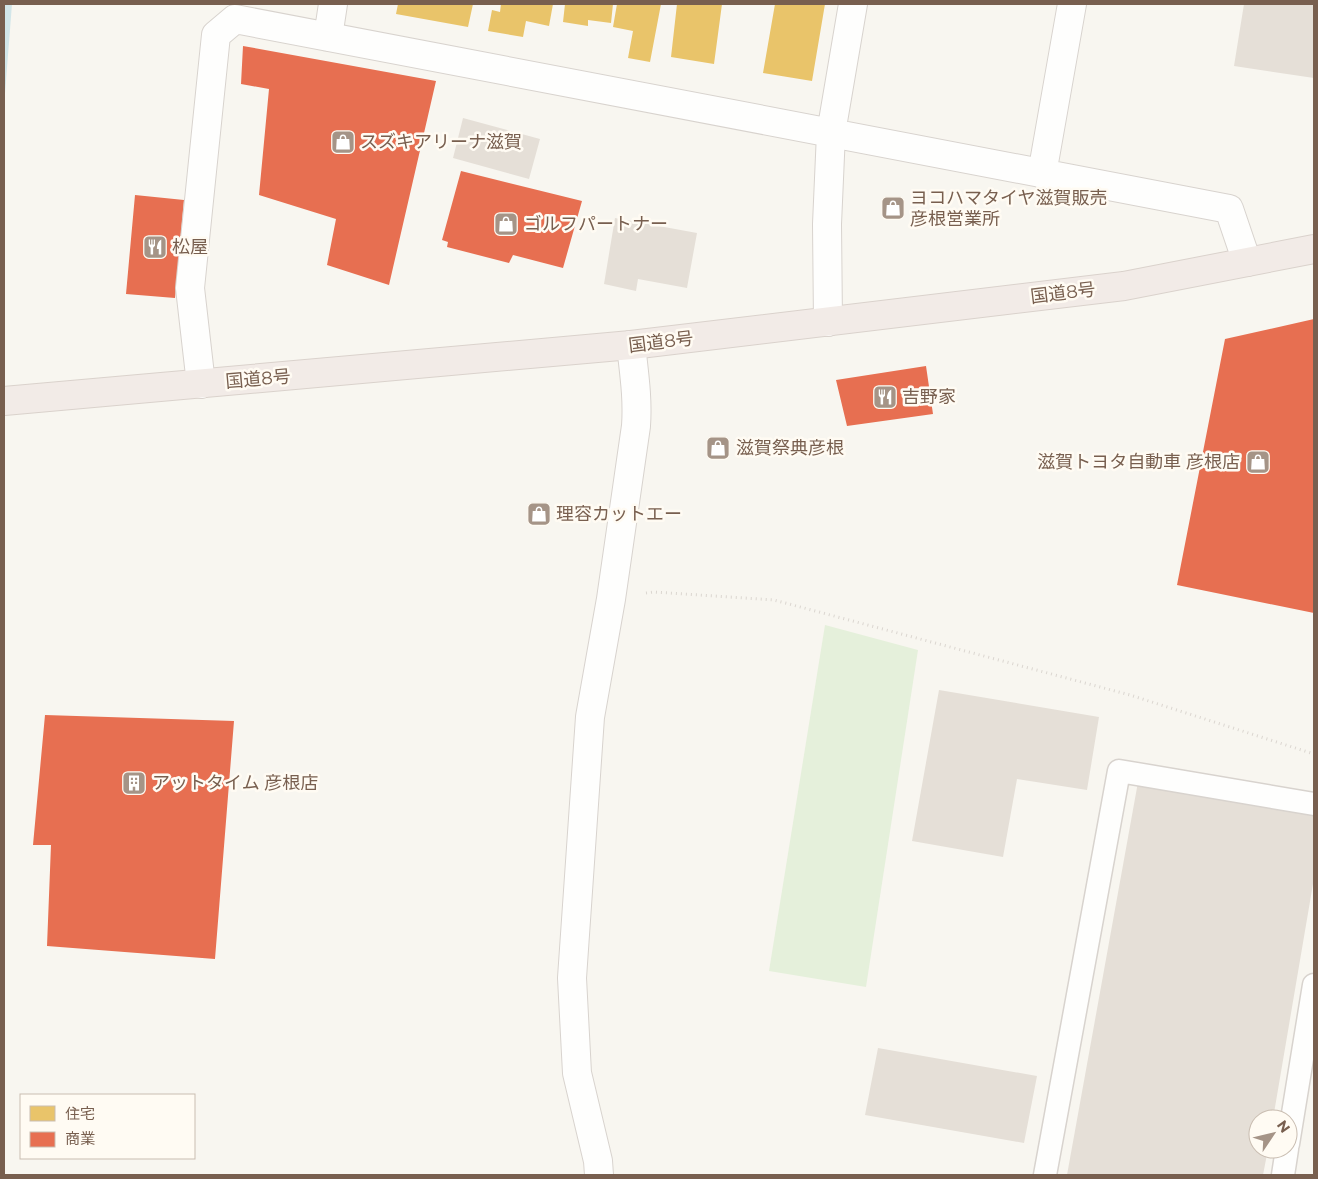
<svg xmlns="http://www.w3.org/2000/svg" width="1318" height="1179" font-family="Montserrat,'Noto Sans JP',sans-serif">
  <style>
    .green { fill: #e5f0db }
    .water { fill: #d2e6e9 }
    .homes { fill: #e9c46a }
    .shops { fill: #e76f51 }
    .building { fill: #e5dfd7 }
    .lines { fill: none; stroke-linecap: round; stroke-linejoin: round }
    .lane-casing { stroke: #d8d3ce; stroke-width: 25 }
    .street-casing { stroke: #d8d3ce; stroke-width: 30 }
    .highway-casing { stroke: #dad2cc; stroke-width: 30 }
    .path { stroke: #dbd6d0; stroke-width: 3; stroke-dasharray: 1 4; stroke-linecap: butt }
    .lane { stroke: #fefefd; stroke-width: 22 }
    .street { stroke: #fefefd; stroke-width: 28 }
    .highway { stroke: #f2ebe7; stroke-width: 28 }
    .labels { text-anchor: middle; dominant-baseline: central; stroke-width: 5; stroke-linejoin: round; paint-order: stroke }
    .poi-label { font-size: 18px; fill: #785f4f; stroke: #fffbf3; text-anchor: start }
    .street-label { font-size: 18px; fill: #785f4f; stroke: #fffbf3 }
  </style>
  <rect width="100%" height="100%" fill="#f8f6f0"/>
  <path class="green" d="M825,625L918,650L866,987L769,971Z"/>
  <path class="water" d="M4,4H12L4,106Z"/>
  <path class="homes" d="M398,4H473L468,27L396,14Z
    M501,4H553L549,26L526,21L523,37L488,31L492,10L500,12Z
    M565,4H613L611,23L588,20V26L563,22Z
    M617,4H661L650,62L628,58L633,31L613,27Z
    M677,4H722L714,64L671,57Z
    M775,4H825L812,81L763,73Z"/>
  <path class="shops" d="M243,46L436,81L389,285L327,265L336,219L259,195L269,89L241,84Z
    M461,171L582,201L563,268L513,255L509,263L447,247L448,242L442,240Z
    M135,195L184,200L175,298L126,294Z
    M1314,319V613L1177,585L1225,339Z
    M926,366L933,414L847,426L836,380Z
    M45,715L234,721L215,959L47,946L51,845H33Z"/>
  <path class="building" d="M1244,4H1314V78L1234,66Z
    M463,118L540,139L529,179L453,158Z
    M615,218L697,233L687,288L638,279L636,291L604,284Z
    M939,690L1099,717L1087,790L1017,779L1003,857L912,841Z
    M1138,782L1314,812V878L1273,1119H1258V1149H1268L1263,1175H1067Z
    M878,1048L1037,1076L1024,1143L865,1115Z"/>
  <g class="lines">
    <g class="lane-casing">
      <path id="lane" d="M1288,1144L1314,985
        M1045,1175L1119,771L1314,804
        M1283,1175L1287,1149"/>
    </g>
    <g class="street-casing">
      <path id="street" d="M328,37L333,4
        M1042,174L1072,4
        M828,322L827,224L831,133L853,4
        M201,384L190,288L216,35L235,19L1229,209L1247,262
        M599,1175L598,1161L577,1073L572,978L590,717L611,599L636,426C638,398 634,373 631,345"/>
    </g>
    <g class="highway-casing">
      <path id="highway" d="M4,401L631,345L1124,286L1314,249"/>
    </g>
    <path class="path" d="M646,593L654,592L774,600L1130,695L1314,754"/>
    <use href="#lane" class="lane"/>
    <use href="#street" class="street"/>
    <use href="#highway" class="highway"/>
  </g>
  <defs>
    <g id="shop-square" transform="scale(1.25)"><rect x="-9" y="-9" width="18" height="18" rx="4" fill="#a59487" stroke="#fffbf3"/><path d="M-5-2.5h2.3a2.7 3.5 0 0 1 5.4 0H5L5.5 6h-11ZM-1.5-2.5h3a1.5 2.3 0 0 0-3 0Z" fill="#fff"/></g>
    <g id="restaurant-square" transform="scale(1.25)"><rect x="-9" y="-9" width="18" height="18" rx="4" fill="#a59487" stroke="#fffbf3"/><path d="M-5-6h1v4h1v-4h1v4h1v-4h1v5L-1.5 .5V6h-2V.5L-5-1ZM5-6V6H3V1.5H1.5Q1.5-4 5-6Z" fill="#fff"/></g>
    <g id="building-square" transform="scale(1.25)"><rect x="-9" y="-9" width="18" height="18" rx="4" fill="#a59487" stroke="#fffbf3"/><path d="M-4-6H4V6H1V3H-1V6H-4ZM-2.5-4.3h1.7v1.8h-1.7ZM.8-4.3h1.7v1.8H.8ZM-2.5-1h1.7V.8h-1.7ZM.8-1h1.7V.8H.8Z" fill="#fff"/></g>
  </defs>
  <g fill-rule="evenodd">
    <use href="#shop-square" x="343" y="142"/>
    <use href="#shop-square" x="893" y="208"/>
    <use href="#shop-square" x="506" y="224"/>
    <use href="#restaurant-square" x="155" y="247"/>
    <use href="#restaurant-square" x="885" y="397"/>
    <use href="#shop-square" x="718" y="448"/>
    <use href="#shop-square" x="1258" y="462"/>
    <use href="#shop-square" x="539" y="514"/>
    <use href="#building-square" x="134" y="783"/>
  </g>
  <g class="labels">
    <g class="poi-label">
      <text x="360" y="142">スズキアリーナ滋賀</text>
      <text x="910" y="198">ヨコハマタイヤ滋賀販売<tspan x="910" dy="21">彦根営業所</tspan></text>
      <text x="524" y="224">ゴルフパートナー</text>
      <text x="172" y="247">松屋</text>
      <text x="902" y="397">吉野家</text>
      <text x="736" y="448">滋賀祭典彦根</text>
      <text x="1240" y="462" text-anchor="end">滋賀トヨタ自動車 彦根店</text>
      <text x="556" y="514">理容カットエー</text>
      <text x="152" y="783">アットタイム 彦根店</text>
    </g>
    <g class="street-label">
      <text transform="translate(1063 293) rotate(-7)">国道8号</text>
      <text transform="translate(661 342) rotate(-7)">国道8号</text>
      <text transform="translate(258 379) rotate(-5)">国道8号</text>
    </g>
  </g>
  <rect width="1318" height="1179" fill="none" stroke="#785f4f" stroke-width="10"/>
  <rect x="20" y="1094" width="175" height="65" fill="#fffbf3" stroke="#c9bdb1"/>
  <rect x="30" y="1106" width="25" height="15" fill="#e9c46a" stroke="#c9bdb1"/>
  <text x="65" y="1119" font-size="15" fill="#785f4f">住宅</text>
  <rect x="30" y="1132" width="25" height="15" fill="#e76f51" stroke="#c9bdb1"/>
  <text x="65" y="1144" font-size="15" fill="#785f4f">商業</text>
  <g transform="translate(1273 1134) rotate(55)"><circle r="24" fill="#fffbf3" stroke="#c9bdb1"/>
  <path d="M0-4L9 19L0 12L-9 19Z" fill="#a59487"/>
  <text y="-8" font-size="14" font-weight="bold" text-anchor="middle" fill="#785f4f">N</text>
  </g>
</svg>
